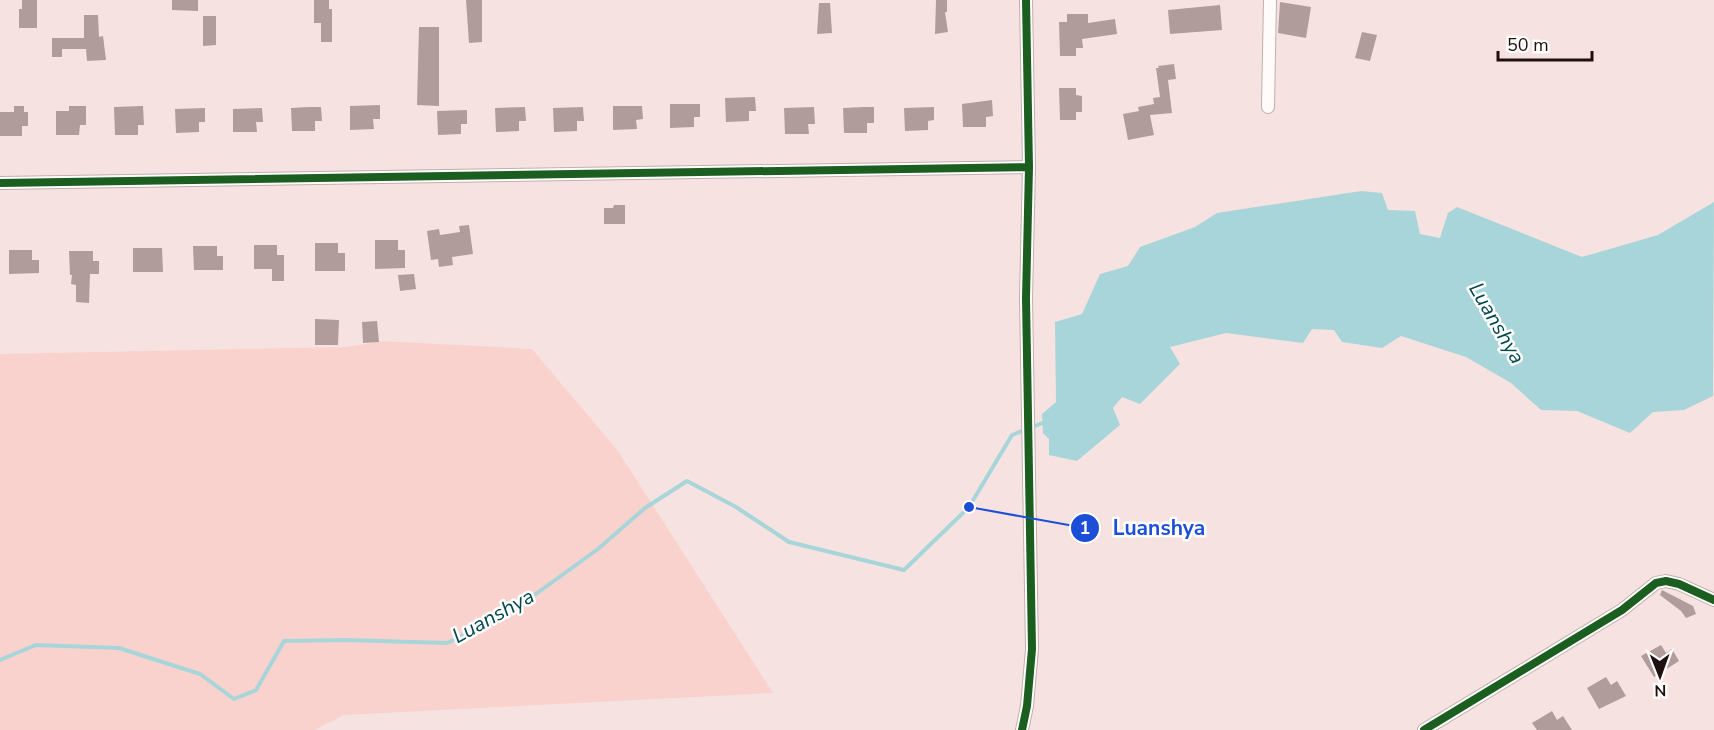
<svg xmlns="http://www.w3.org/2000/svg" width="1714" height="730" font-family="'Nunito Sans',sans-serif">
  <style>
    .green { fill: #f9d2cd }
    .water { fill: #a8d5d9 }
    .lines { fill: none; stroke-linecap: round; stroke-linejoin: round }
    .stream { stroke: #a8d5d9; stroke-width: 4 }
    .building { fill: #b09d9b }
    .minor-casing { stroke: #c0b0ae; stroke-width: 14 }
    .minor { stroke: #fefbfa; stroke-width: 12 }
    .cycleway-casing { stroke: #fff; stroke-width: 11 }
    .cycleway { stroke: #1b5e20; stroke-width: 8 }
    .labels { text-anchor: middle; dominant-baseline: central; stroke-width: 5; stroke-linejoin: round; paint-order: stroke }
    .water-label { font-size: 21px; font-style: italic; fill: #01474c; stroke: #fff }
    .leader { fill: none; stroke: #1d4ed8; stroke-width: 2 }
    .callout-dot { fill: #1d4ed8; stroke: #fff; stroke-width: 2 }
    .mark-label { font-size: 18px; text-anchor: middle; font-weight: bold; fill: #fff }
    .callout-label { font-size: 21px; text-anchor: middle; font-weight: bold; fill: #1d4ed8; stroke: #fff; stroke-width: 5; stroke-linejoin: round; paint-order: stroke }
  </style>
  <rect width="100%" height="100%" fill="#f6e3e1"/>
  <path class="green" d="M384,341L532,349L618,451L773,693L344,715L314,730H0V354L346,347Z"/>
  <path class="water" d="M1361,191L1382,193L1388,210L1415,211L1420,234L1440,238L1448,213L1457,207L1582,257L1658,235L1714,202L1713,396L1684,410L1653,412L1630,433L1577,411L1541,410L1511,383L1466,357L1401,336L1382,348L1342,342L1334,330L1312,329L1303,343L1226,333L1170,347L1180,364L1140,404L1122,397L1113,408L1120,425L1077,461L1049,455V439L1043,433L1042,414L1056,402L1055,322L1082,314L1100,274L1128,266L1140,247L1195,227L1217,213Z"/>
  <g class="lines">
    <path class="stream" d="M0,660L36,645L119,648L200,674L234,699L256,690L284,641L345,640L447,643L511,612L598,549L645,508L687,481L736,507L789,542L904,570L969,507L1012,435L1045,422"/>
  </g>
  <path class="building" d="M22,0H37V28H19V9H22Z
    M172,0H198V11L172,10Z
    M314,0H329V9H332V42H321V23H314Z
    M466,0H482V42L469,43Z
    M936,0H947V12H945L948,32L935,34Z
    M1280,2L1311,7L1306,38L1278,33Z
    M819,3H830L832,33L817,34Z
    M1220,5L1222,30L1170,34L1168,10Z
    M1067,14H1088V23L1115,19L1117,34L1082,39L1083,48H1076V56H1060L1059,22H1067Z
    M84,15H98L99,37L103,36L106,60L87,61L86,49H62V57H52V38H84Z
    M203,16H216V45L203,46Z
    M419,27H439V106L417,105Z
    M1362,32L1377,35L1370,61L1355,58Z
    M1174,64L1176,79L1168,80L1172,113L1150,115L1154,135L1128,140L1123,114L1139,111L1138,107L1154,104L1153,98L1160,97L1156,68H1159L1158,66Z
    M1059,88H1076V95L1082,96V112H1076V120H1060Z
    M755,97L756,111H749V121L726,122L725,98Z
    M992,100L993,116L986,117V127H963L962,104Z
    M670,104H700V117H694V127L670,128Z
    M380,105V119H373L374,129L350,130V106Z
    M14,106H24V112H28V126H22V136H0V112H14Z
    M69,106H86V125H80L79,135H56V111H69Z
    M143,106L144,125H138V135H115L114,107Z
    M613,106H642L643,119L636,120L637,129L613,130Z
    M309,107H321L322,121H315V131H292L291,108Z
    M525,107L526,121H519V131L496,132L495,108Z
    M583,107L584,121H577V131L554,132L553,108Z
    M814,107L815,124H808L809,134H785L784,108Z
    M864,107H874V123H867V133H844L843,108Z
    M934,107V120L928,121V130L905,131L904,108Z
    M205,108V122H199V132L176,133L175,109Z
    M262,108L263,122H256L257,132H233V109Z
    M467,110V124H461V134L438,135L437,111Z
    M614,205H625V224H604V208H613Z
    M469,225L473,254L452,257L453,265L439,267L438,259L431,260L427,231L439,229L440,235L460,232L459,226Z
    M375,240H398V250H405V268L375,269Z
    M315,243H338V253H345V271H315Z
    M254,245H277V255H284V281H272V269H254Z
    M193,246H217V256H223V270H194Z
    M133,248H162L163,272H133Z
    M9,250H32V260H39V273L9,274Z
    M69,251H93V261H99V274H90L89,303L76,302V285L71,284L72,275H70Z
    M414,274L416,289L400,291L398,275Z
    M315,319L339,320L338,345H315Z
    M377,321L379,342L363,343L362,322Z
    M1662,590L1693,606L1696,614L1686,618L1681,611L1660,595Z
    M1661,645L1666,653L1672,649L1679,661L1654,677L1641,656Z
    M1606,677L1611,685L1617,681L1626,696L1599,709L1587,688Z
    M1552,711L1557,720L1563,716L1572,730H1537L1532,723Z"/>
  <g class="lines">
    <g class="minor-casing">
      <path id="minor" d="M1268,107L1270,0
        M0,183L1029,167
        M1022,730L1027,706L1032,649L1026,298L1029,167L1026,0
        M1424,730L1622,610L1656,583L1666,581L1679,584L1714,600"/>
    </g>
    <use href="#minor" class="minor"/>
    <g class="cycleway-casing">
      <path id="cycleway" d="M0,183L1029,167
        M1022,730L1027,706L1032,649L1026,298L1029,167L1026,0
        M1424,730L1622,610L1656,583L1666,581L1679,584L1714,600"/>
    </g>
    <use href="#cycleway" class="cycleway"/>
  </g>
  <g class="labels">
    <g class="water-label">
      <text transform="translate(1497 323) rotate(60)">Luanshya</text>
      <text transform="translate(493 616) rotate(-29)">Luanshya</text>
    </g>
  </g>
  <path class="leader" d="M969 507L1085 528"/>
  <g class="callout-dot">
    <circle cx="969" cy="507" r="6"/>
    <circle cx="1085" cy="528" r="15"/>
  </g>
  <g class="mark-label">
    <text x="1085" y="534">1</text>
  </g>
  <g class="callout-label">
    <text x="1159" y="535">Luanshya</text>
  </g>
  <g transform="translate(1660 676) rotate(179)" stroke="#ffffff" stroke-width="4.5" paint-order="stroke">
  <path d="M0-4.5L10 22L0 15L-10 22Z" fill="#1e100f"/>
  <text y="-9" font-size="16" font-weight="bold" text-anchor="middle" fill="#1e100f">N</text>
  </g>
  <path d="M1498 51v9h94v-9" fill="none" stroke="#1e100f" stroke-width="3"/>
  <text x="1507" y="51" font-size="18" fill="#1e100f" stroke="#ffffff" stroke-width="4.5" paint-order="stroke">50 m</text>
</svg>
